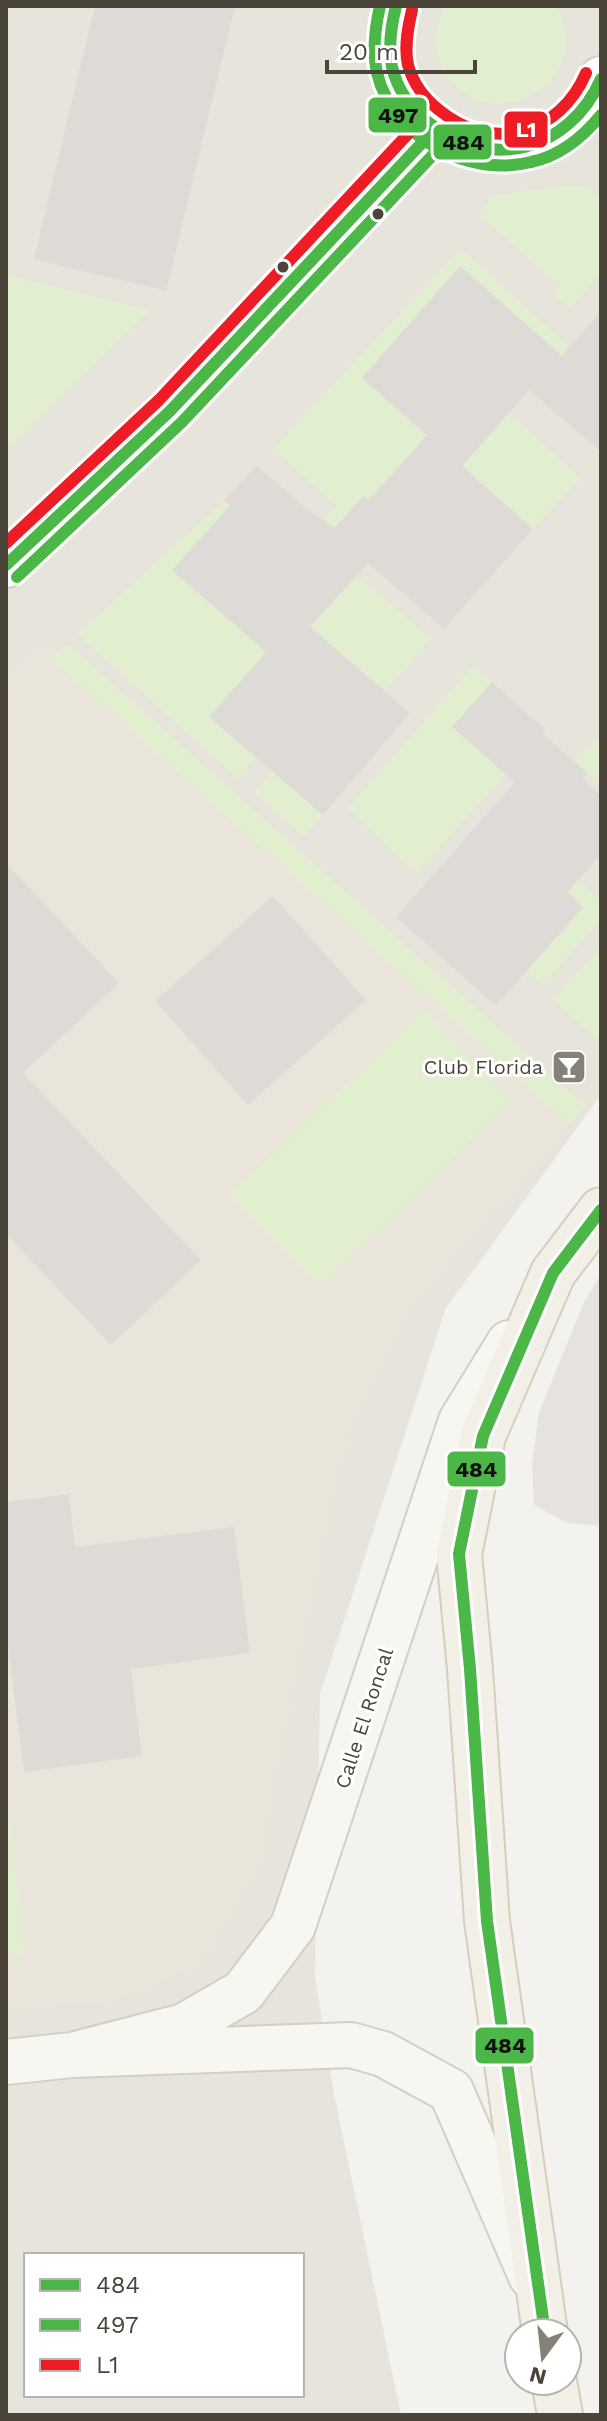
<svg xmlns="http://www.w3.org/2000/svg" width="607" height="2421" font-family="'Work Sans',sans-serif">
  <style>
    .residential { fill: #e7e4dc; fill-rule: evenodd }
    .education { fill: #eae5da }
    .green { fill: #e1eecf }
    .parking { fill: #e6e3df }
    .building { fill: #dedbd6 }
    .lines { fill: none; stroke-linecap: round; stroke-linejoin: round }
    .street-casing { stroke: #d2d0cb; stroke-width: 48 }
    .secondary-casing { stroke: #d3cfc5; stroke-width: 48 }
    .primary-casing { stroke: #d6cebb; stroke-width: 48 }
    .street { stroke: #fdfdfc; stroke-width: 44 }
    .secondary { stroke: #f7f6f1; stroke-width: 44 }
    .primary { stroke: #f2efe6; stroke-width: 44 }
    .bus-1-casing { stroke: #fff; stroke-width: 18 }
    .bus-2-casing { stroke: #fff; stroke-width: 18 }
    .bus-3-casing { stroke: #fff; stroke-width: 18 }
    .bus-1 { stroke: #4ab747; stroke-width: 12 }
    .bus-2 { stroke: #4ab747; stroke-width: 12 }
    .bus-3 { stroke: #ee1c25; stroke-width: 12 }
    .bus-dot { fill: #4b4439; stroke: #fff; stroke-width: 3 }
    .labels { text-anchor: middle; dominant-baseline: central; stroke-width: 6; stroke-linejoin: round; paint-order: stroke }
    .poi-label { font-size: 20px; fill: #4b4439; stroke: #fff; text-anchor: end }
    .street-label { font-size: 20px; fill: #4b4439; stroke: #fff }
    .line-badge { stroke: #fff; stroke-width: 3 }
    .badge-label { font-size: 22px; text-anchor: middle; font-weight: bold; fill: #fff }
    .pale-badge-label { font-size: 22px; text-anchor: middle; font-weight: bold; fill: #111 }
  </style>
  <rect width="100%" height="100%" fill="#f4f2ee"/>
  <path class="residential" d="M6,6H601V1095L446,1308L320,1694L315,1977L334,2094L401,2415H6ZM26,2255H302V2395H26Z"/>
  <path class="education" d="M41,650L570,1125L415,1298L346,1443L276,1774L264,1863L198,1966L108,2003L6,2008V682Z"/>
  <path class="green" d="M446,6H556C603,86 475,150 439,60C433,43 435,21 446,6Z
    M578,185L587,188L601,199V274L571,308L553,294L560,286L478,214L492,195Z
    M461,248L576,353L569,362L460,266L362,378L427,436L371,501L363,496L318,548L307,538L336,505L273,449Z
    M6,275L150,310L6,449Z
    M509,413L581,478L533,529L462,466Z
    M224,501L231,507L272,657L270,742L238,779L77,634Z
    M357,575L431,639L385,691L306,623L330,593L337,598Z
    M68,644L586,1106L570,1125L50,658Z
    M473,666L492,682L506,774L416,873L348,808Z
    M601,734V786L575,762Z
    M285,755L286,784L323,815L304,837L254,793Z
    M579,880L601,900V920L543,985L430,886L552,942L583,907L568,893Z
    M601,947V1043L553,1000Z
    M422,1009L512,1100L320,1288L230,1196Z
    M6,1797L25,1954L6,1957Z"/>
  <path class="parking" d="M601,1274V1526L567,1523L534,1505L532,1466L539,1412L585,1300Z"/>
  <path class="building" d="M95,6H235L166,291L34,259Z
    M460,266L562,356L601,310V452L529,390L462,466L533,529L444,629L368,563L310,627L410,713L323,815L209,717L266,652L172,570L230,506L224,501L256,465L306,508L335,528L363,496L369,500L427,435L362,378Z
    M492,682L545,729L542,733L587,773L582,779L601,796V855L567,892L583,907L496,1006L396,917L515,782L452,727Z
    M6,863L119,983L23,1073L201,1260L111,1345L6,1234Z
    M273,896L366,1000L248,1105L155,1001Z
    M69,1494L75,1547L234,1527L250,1653L131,1669L142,1756L24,1772L6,1632V1502Z"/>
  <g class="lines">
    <g class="street-casing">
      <path id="street" d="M396,6C391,27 388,46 392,67C396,84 407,102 419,115C467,163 545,163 587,107C593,99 597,88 601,79
        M6,565L170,411L434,130"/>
    </g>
    <g class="secondary-casing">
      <path id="secondary" d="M72,2055L184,2026L243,1992L293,1926L461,1421L509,1343
        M6,2062L72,2055L351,2045L383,2054L451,2091L531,2276"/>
    </g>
    <g class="primary-casing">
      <path id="primary" d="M545,2333L487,1921L470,1669L459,1554L483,1436L553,1273L601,1210
        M554,2381L560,2415"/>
    </g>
    <use href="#street" class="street"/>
    <use href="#secondary" class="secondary"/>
    <use href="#primary" class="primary"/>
    <g class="bus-1-casing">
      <path id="bus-1" d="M396,6C391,26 388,47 392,67C397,89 411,109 429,123C490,173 570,150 601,79
        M6,565L170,411L434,130
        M545,2333L487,1921L470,1669L459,1554L483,1436L553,1273L601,1210"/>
    </g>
    <g class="bus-2-casing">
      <path id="bus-2" d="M380,6C375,28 372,51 377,73C393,138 468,178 531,162C560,156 583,137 601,115
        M17,577L182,422L446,141"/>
    </g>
    <g class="bus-3-casing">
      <path id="bus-3" d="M412,10C408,27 404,47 408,65C413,83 425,99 439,110C492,154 560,134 586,73
        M6,543L159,400L422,119"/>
    </g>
    <use href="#bus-1" class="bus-1"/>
    <use href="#bus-2" class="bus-2"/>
    <use href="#bus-3" class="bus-3"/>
  </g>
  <defs>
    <g id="bar-square" transform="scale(1.8)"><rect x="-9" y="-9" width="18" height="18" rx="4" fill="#868178" stroke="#fff"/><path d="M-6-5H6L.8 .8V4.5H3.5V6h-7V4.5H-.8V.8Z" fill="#fff"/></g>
  </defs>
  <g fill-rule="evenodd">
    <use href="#bar-square" x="569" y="1067"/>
  </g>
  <g class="bus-dot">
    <circle cx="378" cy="214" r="7"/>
    <circle cx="283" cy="267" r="7"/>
  </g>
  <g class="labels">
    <g class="poi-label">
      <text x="543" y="1067">Club Florida</text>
    </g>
    <g class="street-label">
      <text transform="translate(364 1718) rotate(-72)">Calle El Roncal</text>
    </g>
  </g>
  <g class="line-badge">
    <rect x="367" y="96" width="61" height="38" rx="8" fill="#4ab747"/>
    <rect x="503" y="110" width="46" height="39" rx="8" fill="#ee1c25"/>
    <rect x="432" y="123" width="61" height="38" rx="8" fill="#4ab747"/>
    <rect x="446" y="1450" width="61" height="38" rx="8" fill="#4ab747"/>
    <rect x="474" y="2026" width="61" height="39" rx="8" fill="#4ab747"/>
  </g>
  <g class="badge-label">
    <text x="526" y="137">L1</text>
  </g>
  <g class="pale-badge-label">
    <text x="398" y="123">497</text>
    <text x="463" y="150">484</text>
    <text x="476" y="1477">484</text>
    <text x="505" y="2053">484</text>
  </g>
  <rect width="607" height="2421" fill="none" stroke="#4b4439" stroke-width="16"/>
  <rect x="24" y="2253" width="280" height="144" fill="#ffffff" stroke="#b7b4b0" stroke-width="2"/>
  <rect x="40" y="2279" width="40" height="12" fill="#4ab747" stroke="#b7b4b0" stroke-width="2"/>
  <text x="96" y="2293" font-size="24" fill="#4b4439">484</text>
  <rect x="40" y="2319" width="40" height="12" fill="#4ab747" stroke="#b7b4b0" stroke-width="2"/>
  <text x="96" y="2333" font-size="24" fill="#4b4439">497</text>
  <rect x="40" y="2359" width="40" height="12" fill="#ee1c25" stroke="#b7b4b0" stroke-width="2"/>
  <text x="96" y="2373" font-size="24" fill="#4b4439">L1</text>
  <g transform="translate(543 2357) rotate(195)"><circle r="38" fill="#ffffff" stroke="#b7b4b0" stroke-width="2"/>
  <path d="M0-6L14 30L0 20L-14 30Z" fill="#868178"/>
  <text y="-12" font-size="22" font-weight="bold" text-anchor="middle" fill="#4b4439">N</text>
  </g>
  <path d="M327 60v12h148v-12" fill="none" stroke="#4b4439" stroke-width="4"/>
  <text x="339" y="60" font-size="24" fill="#4b4439" stroke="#ffffff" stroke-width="6" paint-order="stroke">20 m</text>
</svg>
